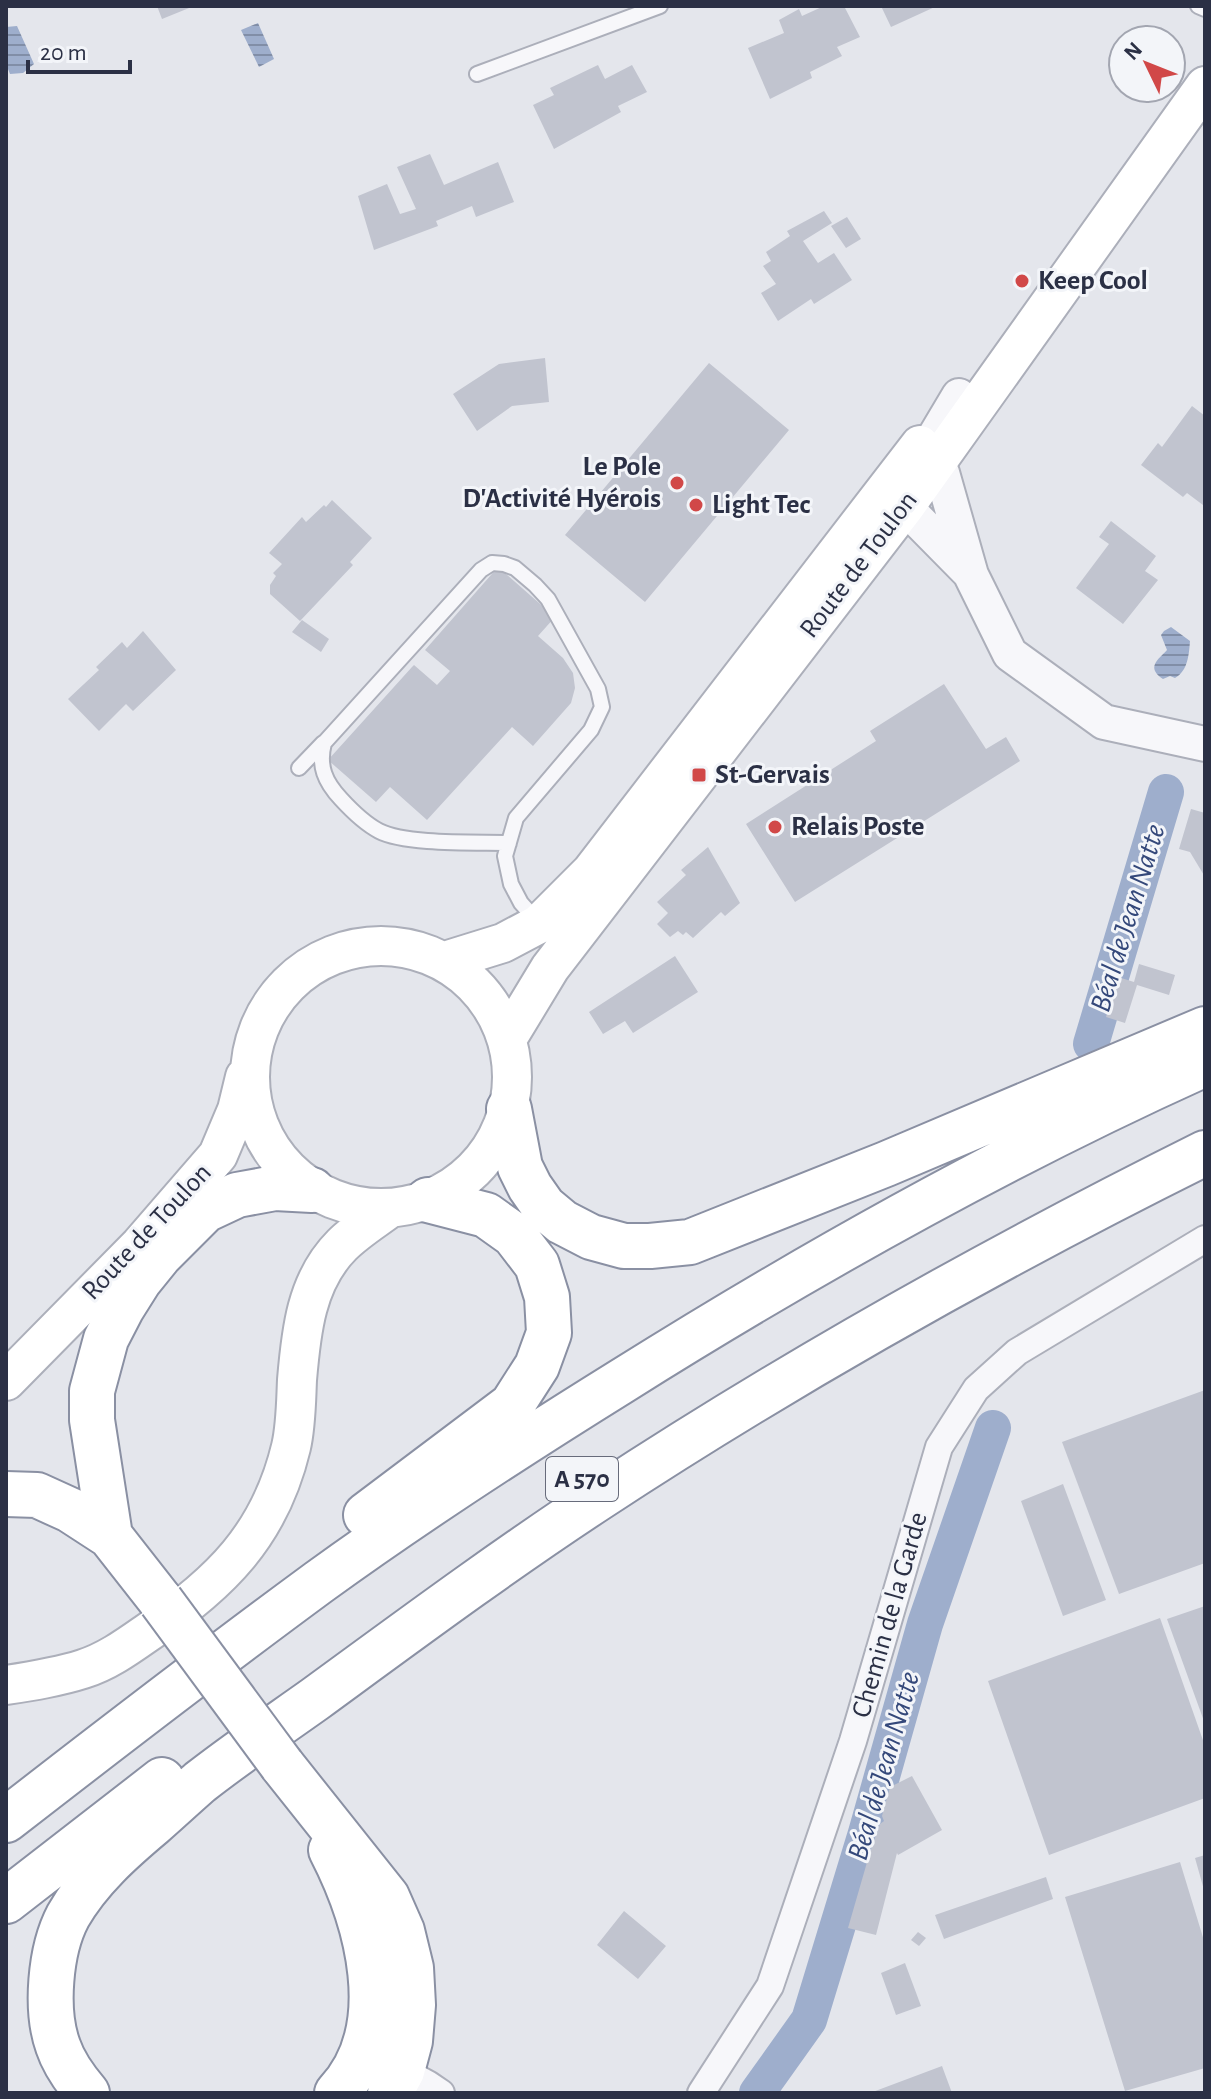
<svg xmlns="http://www.w3.org/2000/svg" width="1211" height="2099" font-family="'Alegreya Sans',sans-serif">
  <style>
    .water { fill: url(#water-rules) }
    .lines { fill: none; stroke-linecap: round; stroke-linejoin: round }
    .canal { stroke: #9eaecc; stroke-width: 36 }
    .building { fill: #c1c4cf }
    .service-casing { stroke: #acafba; stroke-width: 18 }
    .minor-casing { stroke: #acafba; stroke-width: 30 }
    .tertiary-casing { stroke: #acafba; stroke-width: 38 }
    .secondary-casing { stroke: #acafba; stroke-width: 42 }
    .motorway-casing { stroke: #8a90a3; stroke-width: 48 }
    .service { stroke: #f7f7fa; stroke-width: 14 }
    .minor { stroke: #f7f7fa; stroke-width: 26 }
    .tertiary { stroke: #f7f7fa; stroke-width: 34 }
    .secondary { stroke: #fff; stroke-width: 38 }
    .motorway { stroke: #fff; stroke-width: 44 }
    .motorway-bridge-casing { stroke: #8a90a3; stroke-width: 48; stroke-linecap: butt }
    .motorway-bridge { stroke: #fff; stroke-width: 44 }
    .poi-dot { fill: #d14848; stroke: #f3f5f9; stroke-width: 3 }
    .labels { text-anchor: middle; dominant-baseline: central; stroke-width: 6; stroke-linejoin: round; paint-order: stroke }
    .shield { fill: #f3f5f9; stroke: #676b7b; stroke-width: 2 }
    .shield-label { font-size: 26px; font-weight: bold; fill: #2b3045 }
    .poi-label { font-size: 28px; font-weight: bold; fill: #2b3045; stroke: #f3f5f9; text-anchor: start }
    .street-label { font-size: 28px; fill: #2b3045; stroke: #f3f5f9 }
    .water-label { font-size: 30px; font-style: italic; fill: #34487a; stroke: #f3f5f9 }
  </style>
  <defs>
    <pattern id="water-rules" width="6" height="5" patternUnits="userSpaceOnUse" patternTransform="scale(2)"><rect width="6" height="5" fill="#9eaecc"/><path d="M0 2.5h6" fill="none" stroke="#818ea7"/></pattern>
  </defs>
  <rect width="100%" height="100%" fill="#e4e6ec"/>
  <path class="water" d="M258,23L274,59L259,67L241,30Z
    M17,26L34,64L23,73L10,74L6,64V27Z
    M1171,627L1190,641C1189,654 1188,671 1175,678L1170,676L1163,679C1145,667 1159,659 1167,650L1161,635L1164,631Z"/>
  <g class="lines">
    <path class="canal" d="M1091,1044L1166,792
      M757,2093L809,2020L866,1833L925,1624L993,1428"/>
  </g>
  <path class="building" d="M157,6H194L162,19Z
    M824,6H844L860,37L837,47L842,56L810,72L812,78L770,99L748,48L784,33L779,20L799,9L802,16Z
    M881,6H937L891,27Z
    M598,65L605,79L632,65L647,92L618,106L621,112L554,149L533,105L554,95L550,88Z
    M430,154L444,185L498,162L514,202L476,217L472,206L436,221L438,226L374,250L358,196L387,184L400,214L416,209L397,167Z
    M824,211L832,223L803,241L818,263L834,253L852,280L814,304L811,299L778,321L761,293L776,284L763,266L771,261L766,252L790,236L787,231Z
    M847,217L861,239L846,248L831,226Z
    M545,358L549,402L512,406L477,431L453,394L499,364Z
    M709,363L789,430L645,602L565,535Z
    M1192,406L1205,416V502L1203,505L1187,493L1183,497L1141,465L1158,443L1162,447Z
    M332,500L372,538L350,562L353,565L300,621L270,594V585L276,576L273,573L282,564L269,553L302,517L306,522L324,505L326,507Z
    M1111,521L1156,556L1145,571L1158,580L1123,624L1076,588L1109,544L1099,537Z
    M498,567L555,617L538,636L563,658L573,673L575,688L571,703L533,746L512,727L427,820L390,787L376,802L328,760L412,667L414,665L437,685L450,671L425,650Z
    M302,620L329,639L321,652L292,632Z
    M143,631L176,670L133,711L126,704L99,731L68,699L99,670L96,667L122,642L127,648Z
    M944,684L986,749L1006,737L1020,761L795,902L746,824L876,741L870,731Z
    M1191,809L1205,813V877L1190,852L1179,849Z
    M708,847L740,903L725,916L721,912L693,938L686,932L683,935L678,931L670,937L657,924L668,913L657,902L686,875L681,870Z
    M675,956L698,992L633,1033L625,1021L603,1034L589,1012Z
    M1139,964L1175,975L1169,995L1137,985L1125,1023L1106,1017L1118,977L1134,982Z
    M1205,1390V1563L1119,1594L1062,1442Z
    M1063,1484L1106,1600L1063,1616L1021,1501Z
    M1205,1606V1724L1167,1619Z
    M1160,1618L1205,1746V1798L1049,1855L988,1681Z
    M912,1776L942,1830L898,1855L897,1853L876,1935L848,1928L870,1852L880,1824L884,1821L882,1816L890,1787Z
    M1205,1855V1890H1204L1195,1858Z
    M1180,1862L1205,1944V2068L1125,2091L1065,1897Z
    M1046,1877L1053,1899L944,1939L935,1915Z
    M624,1911L666,1946L638,1979L597,1945Z
    M918,1932L926,1938L919,1946L911,1940Z
    M905,1963L921,2006L896,2015L881,1973Z
    M942,2066L952,2093H870Z"/>
  <g class="lines">
    <g class="service-casing">
      <path id="service" d="M1198,6L1205,9
        M477,74L660,6
        M299,768L323,743
        M509,843C477,842 406,845 379,831C364,823 352,811 341,799C325,782 318,766 324,743L481,570L492,563L504,564L515,568L535,585L548,599L598,689L602,707L591,730L516,818L505,856L511,884L521,903L539,923"/>
    </g>
    <g class="minor-casing">
      <path id="minor" d="M391,2069C409,2073 426,2082 441,2093
        M701,2093L770,1986L853,1741L939,1447L976,1389L1017,1352L1205,1239"/>
    </g>
    <g class="tertiary-casing">
      <path id="tertiary" d="M959,396L900,495L899,501L968,571
        M910,472C924,466 929,462 942,473L971,575L1010,654L1104,722L1205,744"/>
    </g>
    <g class="secondary-casing">
      <path id="secondary" d="M250 1077a131 131 0 1 1 262 0a131 131 0 1 1-262 0Z
        M445,961L503,943L539,924L591,872L920,445
        M507,1039L550,968L904,508L1205,86
        M6,1381L140,1245L218,1155L237,1110L245,1077
        M6,1685C32,1681 58,1677 83,1669C106,1662 127,1647 147,1633C220,1584 270,1535 291,1447C296,1426 296,1402 297,1380C301,1332 306,1281 342,1245C356,1231 374,1220 390,1208"/>
    </g>
    <g class="motorway-casing">
      <path id="motorway" d="M509,1109L520,1167L530,1187L544,1207L562,1222L591,1237L624,1246H650L690,1242L886,1164L1205,1029
        M6,1494L37,1495L70,1510L110,1536
        M99,1511L110,1536L161,1601
        M366,1515L512,1405L537,1366L549,1333L547,1297L537,1265L514,1235L486,1215L428,1200
        M110,1536L92,1420V1391L106,1339L122,1308L139,1281L160,1255L205,1210L237,1195L275,1188L312,1190
        M282,1765L387,1897L402,1931L411,1968L413,2005L410,2041L402,2071L390,2093
        M6,1820C109,1740 213,1660 319,1582C417,1511 519,1445 622,1381C810,1263 1003,1155 1205,1064
        M331,1850C367,1920 398,2028 337,2093
        M6,1901L162,1780
        M87,2093C75,2079 64,2064 58,2046C45,2010 50,1950 68,1916C89,1879 122,1850 153,1824C169,1810 184,1796 200,1782C237,1753 277,1726 315,1699C408,1631 501,1562 597,1499C792,1371 996,1257 1205,1153"/>
    </g>
    <use href="#service" class="service"/>
    <use href="#minor" class="minor"/>
    <use href="#tertiary" class="tertiary"/>
    <use href="#secondary" class="secondary"/>
    <use href="#motorway" class="motorway"/>
    <g class="motorway-bridge-casing">
      <path id="motorway-bridge" d="M161,1601L282,1765"/>
    </g>
    <use href="#motorway-bridge" class="motorway-bridge"/>
  </g>
  <g class="poi-dot">
    <circle cx="1022" cy="281" r="8"/>
    <circle cx="677" cy="483" r="8"/>
    <circle cx="696" cy="505" r="8"/>
    <rect x="691" y="767" width="16" height="16" rx="4"/>
    <circle cx="775" cy="827" r="8"/>
  </g>
  <g class="labels">
    <rect class="shield" x="546" y="1457" width="72" height="44" rx="6"/>
    <g class="shield-label">
      <text x="582" y="1479">A 570</text>
    </g>
    <g class="poi-label">
      <text x="1038" y="281">Keep Cool</text>
      <text x="661" y="467" text-anchor="end">Le Pole<tspan x="661" dy="32">D'Activité Hyérois</tspan></text>
      <text x="712" y="505">Light Tec</text>
      <text x="715" y="775">St-Gervais</text>
      <text x="791" y="827">Relais Poste</text>
    </g>
    <g class="street-label">
      <text transform="translate(859 565) rotate(-53)">Route de Toulon</text>
      <text transform="translate(147 1232) rotate(-47)">Route de Toulon</text>
      <text transform="translate(890 1615) rotate(-74)">Chemin de la Garde</text>
    </g>
    <g class="water-label">
      <text transform="translate(1128 918) rotate(-73)">Béal de Jean Natte</text>
      <text transform="translate(884 1766) rotate(-74)">Béal de Jean Natte</text>
    </g>
  </g>
  <rect width="1211" height="2099" fill="none" stroke="#2b3045" stroke-width="16"/>
  <g transform="translate(1147 64) rotate(313)"><circle r="38" fill="#f3f5f9" stroke="#a3a6b1" stroke-width="2"/>
  <path d="M0-6L14 30L0 20L-14 30Z" fill="#d14848"/>
  <text y="-12" font-size="22" font-weight="bold" text-anchor="middle" fill="#2b3045">N</text>
  </g>
  <path d="M28 60v12h102v-12" fill="none" stroke="#2b3045" stroke-width="4"/>
  <text x="40" y="60" font-size="24" fill="#2b3045" stroke="#f3f5f9" stroke-width="6" paint-order="stroke">20 m</text>
</svg>
